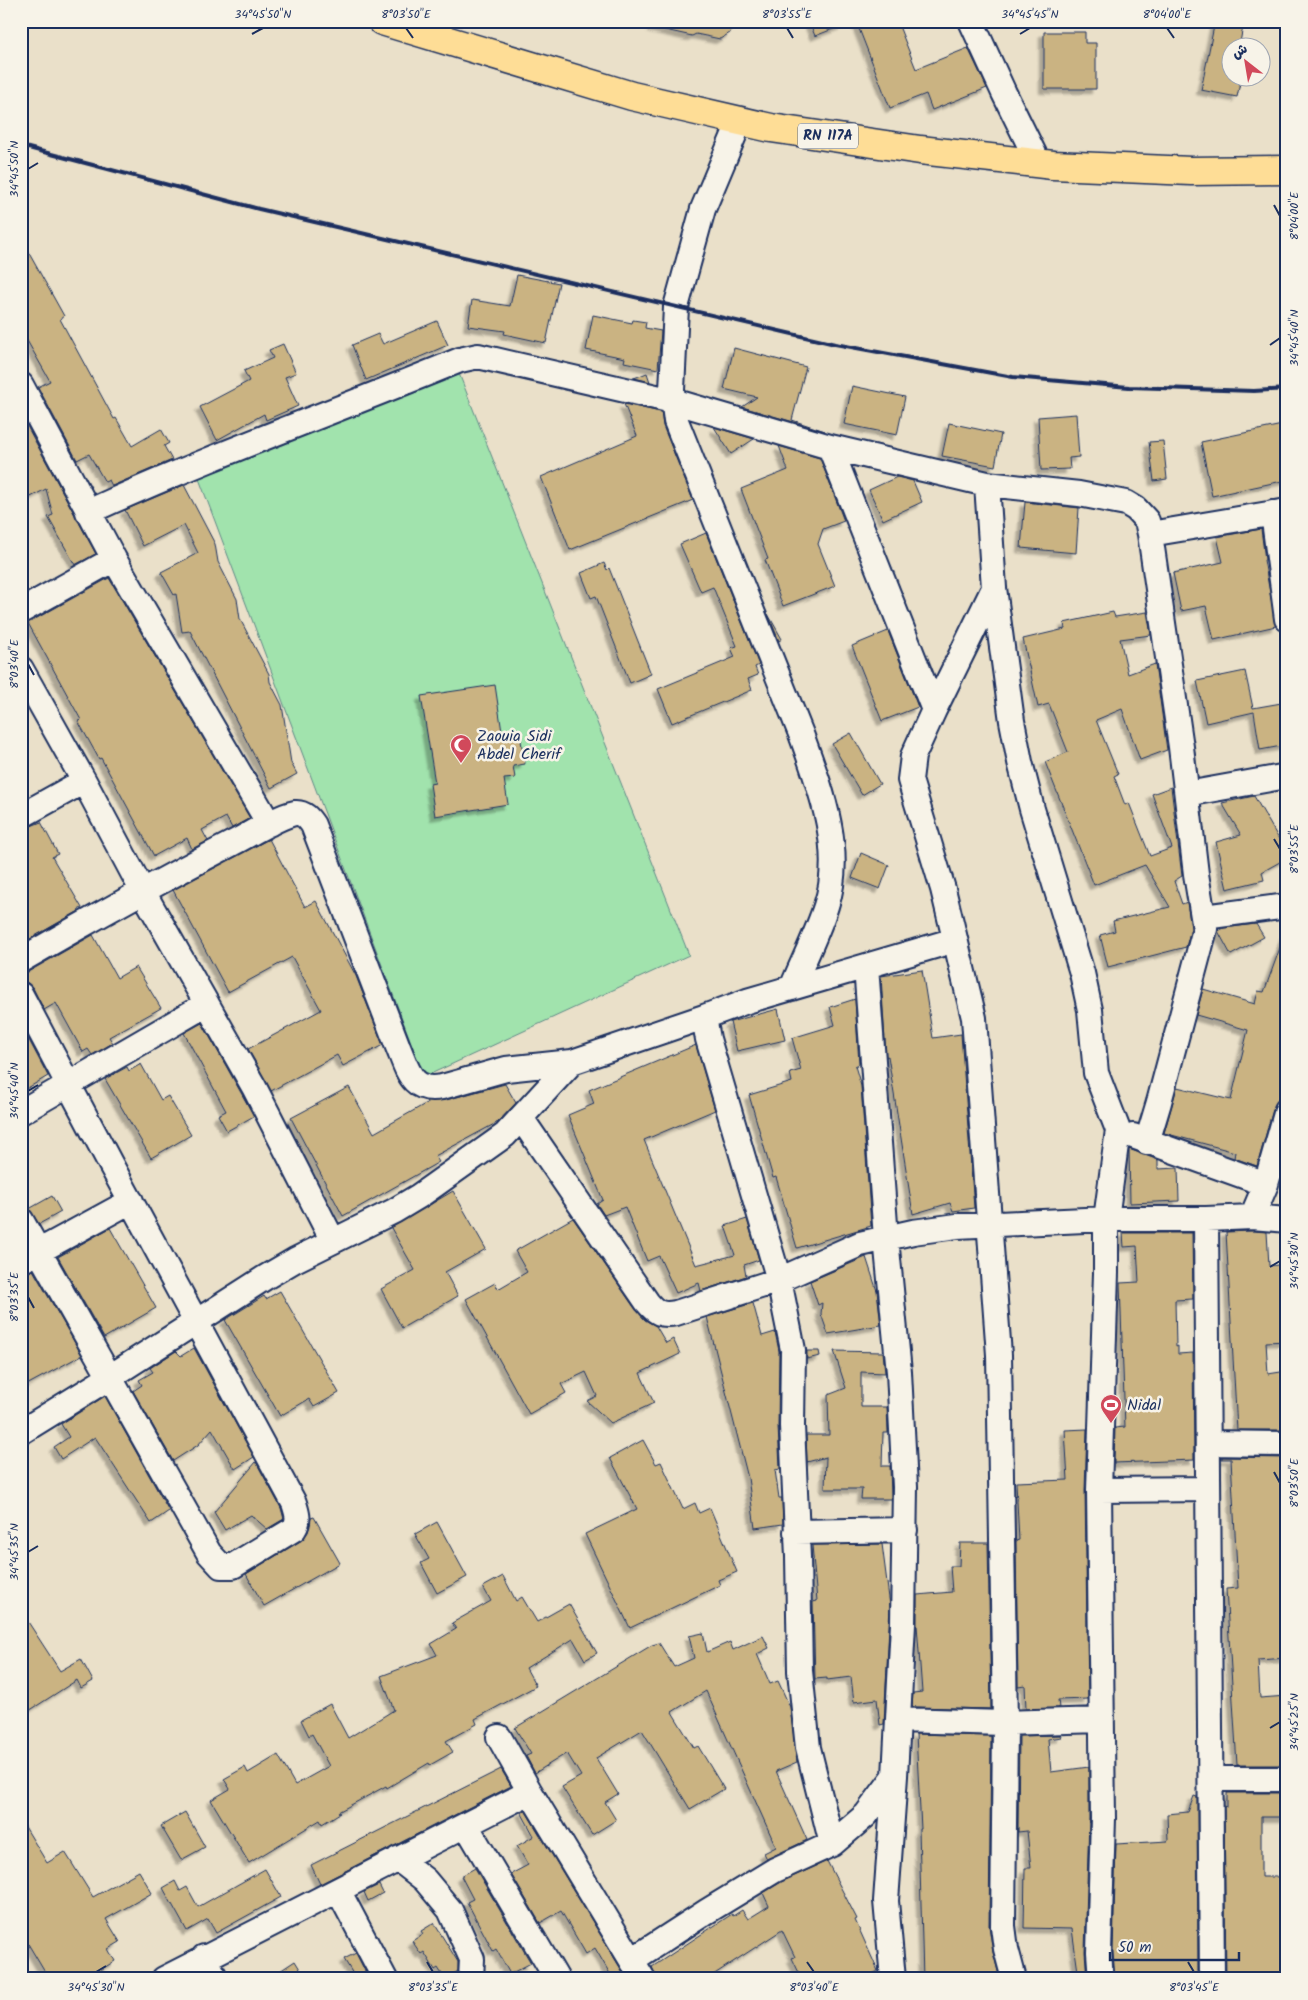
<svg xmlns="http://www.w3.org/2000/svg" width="1308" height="2000" font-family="Kalam,'Playpen Sans Arabic',sans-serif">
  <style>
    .green { fill: #a1e3ad; stroke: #5e8986 }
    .building { fill: #cab382; stroke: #1b2f5e; filter: url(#shadow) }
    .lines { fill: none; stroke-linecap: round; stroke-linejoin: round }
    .minor-casing { stroke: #1b2f5e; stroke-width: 28 }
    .major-casing { stroke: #1b2f5e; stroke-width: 31 }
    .minor { stroke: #f7f3e8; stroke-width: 24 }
    .major { stroke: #fedd96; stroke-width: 28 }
    .rail { stroke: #1b2f5e; stroke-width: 4 }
    .ticks { fill: none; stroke: #1b2f5e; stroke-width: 2 }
    .labels { text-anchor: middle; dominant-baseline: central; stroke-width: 5; stroke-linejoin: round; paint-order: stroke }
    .shield { fill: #f7f3e8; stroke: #5d6a87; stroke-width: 1 }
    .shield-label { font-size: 15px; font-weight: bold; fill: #1b2f5e }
    .poi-label { font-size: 16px; fill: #1b2f5e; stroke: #f7f3e8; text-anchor: start }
    .neatline { fill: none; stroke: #1b2f5e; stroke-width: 2 }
    .ticks-label { font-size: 12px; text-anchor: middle; fill: #1b2f5e }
  </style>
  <defs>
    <filter id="shadow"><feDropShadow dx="-4.5" dy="4.5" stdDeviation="1" flood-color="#0004"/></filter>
  </defs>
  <rect width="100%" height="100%" fill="#eae0c9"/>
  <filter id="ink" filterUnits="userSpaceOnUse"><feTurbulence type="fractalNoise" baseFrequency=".02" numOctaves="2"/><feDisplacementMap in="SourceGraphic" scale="10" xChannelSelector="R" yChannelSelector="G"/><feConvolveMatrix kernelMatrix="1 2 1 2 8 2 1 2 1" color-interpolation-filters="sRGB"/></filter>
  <g filter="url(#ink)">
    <path class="green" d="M458,371L689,955L424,1077L198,476Z"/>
    <path class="building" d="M653,21H733L730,33L720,39L696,34L692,36L652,27Z
      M809,21H851V22L815,36Z
      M856,21H897L916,69L968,48L987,88L932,110L926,94L890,108Z
      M1215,21H1244L1239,48H1230V78H1241L1237,97L1201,90Z
      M1044,32H1085V43H1096V89H1044Z
      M21,239L64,316L60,319L114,419L116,418L132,446L161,429L169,443L164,446L172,460L112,486L109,480L105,482L89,454L77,460L38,387L50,381L21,330Z
      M517,275L559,283L546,343L504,334L505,331L468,326L472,300L510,306Z
      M593,315L632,323L633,320L646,322L645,328L661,331L658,369L624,362L625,358L586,350Z
      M437,321L448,345L366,380L352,345L378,334L383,344Z
      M283,344L296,373L285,377L298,406L266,420L264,414L217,440L200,407L249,381L244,371L273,358L269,350Z
      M734,348L806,367L792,420L825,431L742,407L757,397L724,389Z
      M647,373L650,382L634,378Z
      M852,386L905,397L897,435L844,424Z
      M624,404L661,412L663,426L693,500L570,550L541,477L637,436Z
      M1076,414L1079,457L1069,458L1070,469L1041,470L1038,417Z
      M21,415L96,554L75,565L48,517L53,515L46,489L21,502Z
      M949,423L1001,434L995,466L942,456Z
      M1287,424V480L1212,496L1201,442Z
      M714,427L754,439L731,454Z
      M1163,441L1167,479L1154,481L1149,442Z
      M779,446L820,458L844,521L823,529L818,544L835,586L783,606L765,560L768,559L741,489L788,470Z
      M897,477L913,481L922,502L883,520L869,490Z
      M184,485L215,544L218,562L237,599L240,619L269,674L270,682L282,705L291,763L297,774L271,788L190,631L182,632L176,594L174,595L161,572L198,553L184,525L143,546L125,510Z
      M1025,502L1079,508L1076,553L1021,548Z
      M1261,529L1265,560H1264L1276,626L1214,640L1206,606L1181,611L1173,573L1223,562L1217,537Z
      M706,533L759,665L755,667L758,675L748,679L752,690L672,723L658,689L735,657L731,648L737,646L713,587L701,592L680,544Z
      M604,563L607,570L609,568L651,674L630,683L596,596L591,598L581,573Z
      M109,578L250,818L232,828L226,817L202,830L208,841L192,849L187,838L154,856L101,758L99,759L78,721L81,720L28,623Z
      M1113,612L1115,617L1147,612L1151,635L1120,639L1128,674L1155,664L1167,750L1140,760L1122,709L1096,720L1118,774L1114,776L1125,805L1129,803L1150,856L1172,848L1152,794L1171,787L1182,876L1174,881L1182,904L1187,902L1191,928L1186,947L1108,967L1100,935L1115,931L1113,921L1170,907L1145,865L1094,885L1045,762L1068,752L1049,704L1038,707L1023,639L1065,629L1064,623Z
      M768,614L782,639L779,641Z
      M888,631L918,707L882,721L852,646Z
      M1245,671L1253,708L1287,702V745L1260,750L1254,712L1206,723L1197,681Z
      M495,685L502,732L519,729L525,764L513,766L515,778L504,779L508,804L435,816L430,784L435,783L421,696Z
      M851,733L880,784L862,795L832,744Z
      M1254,796L1287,853V858L1262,872L1264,880L1227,889L1216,842L1241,835L1222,803Z
      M41,822L58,854L52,857L82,908L78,910L79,911L21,944V830Z
      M269,839L305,907L316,901L356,976L383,1045L343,1066L337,1055L271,1091L248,1049L321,1010L292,957L228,992L173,890Z
      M861,853L889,865L880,889L852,878Z
      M1256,924L1264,937L1231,955L1218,931L1224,928Z
      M1285,934H1287V1097L1278,1100L1274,1106L1257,1166L1234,1158L1235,1152L1164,1133L1177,1087L1231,1100L1248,1030L1196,1015L1203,989L1255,1004L1258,991L1264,992Z
      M93,935L117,978L136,967L161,1008L109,1037L113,1043L92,1055L88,1049L83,1052L56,1003L44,1010L33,988L28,983L21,981V974L28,972Z
      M922,970L933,1038L961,1034L974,1208L953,1211L950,1203L913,1214L888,1056L886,1057L881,976Z
      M855,999L859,1064L855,1066L861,1086L871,1226L797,1248L776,1177L773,1178L749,1095L792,1082L790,1073L801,1070L792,1038L835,1025L830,1007Z
      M778,1009L785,1040L737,1051L730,1022Z
      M202,1023L254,1116L227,1131L218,1115L226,1111L184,1033Z
      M21,1025L48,1076L26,1089L21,1081Z
      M696,1045L715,1110L644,1140L696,1265L735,1255L725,1226L747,1219L759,1260L744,1265L746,1276L701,1291L699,1283L676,1293L659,1256L647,1261L625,1207L604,1215L597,1204L603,1200L568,1115L594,1104L589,1090Z
      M141,1064L161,1100L168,1096L191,1135L151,1158L105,1079L127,1067L129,1071Z
      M505,1084L516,1103L498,1122L435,1156L439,1162L343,1216L291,1118L349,1087L374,1133L427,1103L426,1101L446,1100Z
      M1129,1149L1158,1160V1169L1178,1168L1179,1201L1130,1203Z
      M453,1191L486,1249L445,1272L458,1296L402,1328L381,1289L415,1270L391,1228Z
      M52,1196L61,1212L39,1224L29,1209Z
      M573,1218L634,1307L645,1320L656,1326L666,1343L673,1339L680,1354L640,1373L654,1403L611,1423L587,1401L597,1396L586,1372L561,1384L566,1393L529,1414L466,1299L495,1283L498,1289L527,1272L515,1251Z
      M110,1228L156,1308L104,1338L58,1257Z
      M1252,1231L1267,1232L1269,1266L1287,1264V1341L1266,1342L1268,1374L1287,1371V1430H1237L1226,1232Z
      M1123,1233H1192L1193,1299L1175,1300L1176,1347L1178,1346V1354L1193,1353L1194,1460L1114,1463L1115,1428L1125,1427L1120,1283L1139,1282L1137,1246L1124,1247Z
      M866,1257L877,1291L881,1325L828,1334L821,1314L822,1303L818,1305L810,1281Z
      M33,1270L82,1355L21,1388V1275Z
      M280,1291L339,1393L314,1407L309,1399L280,1416L225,1320L264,1296L266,1299Z
      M753,1303L762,1336L775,1332L779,1351L778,1426L780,1469L775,1470L779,1498H782L783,1524L755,1528L748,1478L707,1317Z
      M194,1348L254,1457L235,1469L212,1429L198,1445L173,1461L133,1391L142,1385L139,1380L153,1372L150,1368L176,1351L181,1356Z
      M807,1351H819L820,1356L807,1359Z
      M834,1351L883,1352L885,1373L861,1372V1407H887L888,1433H883L882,1466H890L891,1499H861L862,1489H825L826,1457L807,1462L806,1435H829L828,1395L846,1388Z
      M105,1396L169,1511L151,1523L95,1437L61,1459L54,1447L69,1437L61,1424Z
      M1087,1429L1085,1490L1088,1699L1058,1700L1059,1708L1026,1709L1025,1685L1018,1686L1016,1541L1019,1540L1016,1482L1068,1480L1065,1430Z
      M643,1440L656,1464L661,1462L683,1509L695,1503L699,1513L710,1508L737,1572L718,1580L720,1585L630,1628L585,1534L637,1509L610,1458Z
      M1222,1457L1287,1458V1658L1258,1660L1260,1698L1287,1696V1765H1237L1226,1589L1238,1588L1231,1459H1222Z
      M256,1462L281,1508L284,1519L267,1529L251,1515L225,1530L214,1512Z
      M314,1517L340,1563L264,1606L246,1574L302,1540L308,1532L311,1518Z
      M437,1522L467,1577L437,1593L421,1563L429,1559L415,1534Z
      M960,1543H988L991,1709L912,1707L913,1693L922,1692L917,1625V1595L952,1592L950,1566H959Z
      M882,1544L890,1606L884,1724L880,1725L877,1699L854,1702L851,1677L827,1680V1678L815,1679L813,1602L817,1601L812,1545Z
      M503,1576L516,1601L522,1597L537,1622L569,1604L597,1653L585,1660L573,1639L526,1668L536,1686L475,1719L477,1724L446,1741L453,1752L430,1765L429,1763L387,1788L386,1786L338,1812L340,1813L322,1824L320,1820L249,1863L211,1800L230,1789L224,1779L245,1767L248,1773L278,1755L295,1785L329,1766L312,1734L309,1736L301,1720L330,1704L348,1738L394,1710L381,1676L437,1655L431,1644L456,1629L452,1623L491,1601L483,1587Z
      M21,1611L60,1671L81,1659L93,1681L81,1688L77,1680L21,1716Z
      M703,1633L707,1652L730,1642L733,1650L763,1636L769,1648L757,1654L770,1684L778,1681L790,1707L797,1762L776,1771L807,1840L767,1859L764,1853L776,1847L706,1691L672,1712L694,1748L698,1746L724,1789L690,1809L642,1730L596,1758L618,1794L605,1802L616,1820L592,1835L562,1787L581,1776L567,1753L535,1773L526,1756L531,1754L515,1728L652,1645L659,1643L674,1667L694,1658L689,1636Z
      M916,1734L991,1736L989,1926L993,1952L1000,1979H923L919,1829H921Z
      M1061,1735L1062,1737L1048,1739L1051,1772L1089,1767V1818L1085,1952L1087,1979H1079L1072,1929L1024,1928L1025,1868H1031L1027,1831L1018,1832L1019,1736Z
      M501,1769L511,1786L320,1884L311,1865Z
      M1227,1793H1287V1817H1261V1877H1287V1979H1226L1224,1806L1227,1807Z
      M1194,1796L1197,1797L1198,1979H1133V1975L1115,1978L1113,1952L1116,1844L1168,1841L1167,1814L1188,1812Z
      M525,1810L591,1919L627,1979H613L595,1948L586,1954L561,1911L540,1923L511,1874L528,1865L517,1846L534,1836L521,1812Z
      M185,1812L205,1847L181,1860L161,1826Z
      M21,1820L47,1863L65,1852L93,1897L139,1871L152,1893L106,1919L120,1942L108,1949L115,1961L86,1979H49L21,1932Z
      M827,1861L857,1919L855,1920L878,1971L862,1979H802L792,1958L795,1957L782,1930L707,1979H657L652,1967L732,1914L733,1916L742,1910L748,1919L769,1906L763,1893L781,1882Z
      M475,1868L531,1963L510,1974L496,1949L493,1951L467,1902L473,1899L461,1876Z
      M265,1869L281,1897L216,1933L208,1919L187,1931L163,1888L175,1881L180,1891L187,1887L198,1907Z
      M379,1885L383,1893L368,1901L364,1892Z
      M434,1923L458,1962V1971L445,1979L438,1968L435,1970L424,1952L421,1954L412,1941L423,1934L421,1931Z
      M356,1953L369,1979H356L344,1959Z
      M295,1961L306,1979H268Z"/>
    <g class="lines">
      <g class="minor-casing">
        <path id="minor" d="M971,21L1004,93L1039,164
          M740,121L703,209L676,307L672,390L676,421L801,734C820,787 845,850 826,906C817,934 803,961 792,988
          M21,385L114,559L269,824
          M830,447L934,710
          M987,484L994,588L934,710L913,756L910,780L943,889L974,1018L999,1355L1005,1723L1003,1926L1006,1949L1014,1979
          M88,512C210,456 336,411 460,360L478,356L673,401L830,447L987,484L1079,494L1126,503L1136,509L1147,521L1150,534L1181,747L1196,874L1205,929L1159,1102L1147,1142
          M1273,513L1287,619
          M1150,534L1287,511
          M994,588L1012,721L1020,762L1032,809L1082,973L1090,1010L1096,1073L1118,1130L1106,1219V1273L1099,1490L1103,1818L1099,1952L1101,1979
          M21,611L114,559
          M21,669L84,781L142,890L254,1087L333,1241
          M1187,794L1287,776
          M21,816L84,781
          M1204,917L1287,906
          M21,960C90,920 160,881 231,844C247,836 279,816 295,813C304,812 309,819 313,825L398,1047C408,1071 412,1093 442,1087L506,1069L572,1062L704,1017
          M866,966L886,1238L899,1372L905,1487L903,1624L895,1776L886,1901L893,1979
          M21,995L110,1163L294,1503C297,1513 300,1520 294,1529L233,1566H221L209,1553L21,1220
          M21,1112L207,1004
          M521,1118L647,1302C656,1313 662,1316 676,1313L779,1280L860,1244L913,1232L957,1226L1106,1219H1206L1252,1217L1287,1220
          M1133,1136L1266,1184
          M1252,1217L1266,1184L1287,1110
          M1206,1219L1212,1979
          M21,1261L131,1201
          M21,1432L110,1377L266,1277L295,1260L394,1211L419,1196L505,1135L572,1062
          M1208,1443L1287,1444
          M1099,1490L1208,1489
          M796,1532L905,1530
          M898,1720L1005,1723L1101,1720
          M499,1737L530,1792L643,1979
          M1211,1779H1287
          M466,1825L557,1979
          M832,1844L866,1815L895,1776
          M398,1859L425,1880L450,1910L472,1959L471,1979
          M338,1890L385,1979
          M204,1957L216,1979
          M632,1960L706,1912L775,1870L832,1844L808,1748L800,1671L798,1557L792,1426L793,1350L779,1280L708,1039L704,1017L747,1001L955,940
          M164,1979L530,1792"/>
      </g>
      <g class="major-casing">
        <path id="major" d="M382,21L632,96L771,128L920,150L1053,165L1191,171L1287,170"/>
      </g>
      <use href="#minor" class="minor"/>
      <use href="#major" class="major"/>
      <path class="rail" d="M21,146L259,209L835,344L1013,377L1129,387L1254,391L1287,389"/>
    </g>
  </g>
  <path class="ticks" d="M406,28L413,38M787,28L793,38M1167,28L1174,38M252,34L263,28M1020,34L1030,28M28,169L38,163M1274,205L1280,216M1270,345L1280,338M28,664L34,675M1274,839L1280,849M28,1091L38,1085M1270,1267L1280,1261M28,1297L34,1308M1274,1472L1280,1483M28,1552L38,1546M1270,1728L1280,1722M427,1962L433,1972M807,1962L814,1972M1188,1962L1194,1972M96,1972L106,1966"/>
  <defs>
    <g id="mosque-pin" transform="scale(1.125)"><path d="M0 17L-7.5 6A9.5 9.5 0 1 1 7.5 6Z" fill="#d1495b" stroke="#f7f3e8"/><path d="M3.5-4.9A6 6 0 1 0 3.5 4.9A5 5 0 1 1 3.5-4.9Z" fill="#fff"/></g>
    <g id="stadium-pin" transform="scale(1.125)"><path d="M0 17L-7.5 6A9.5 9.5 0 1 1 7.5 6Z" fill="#d1495b" stroke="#f7f3e8"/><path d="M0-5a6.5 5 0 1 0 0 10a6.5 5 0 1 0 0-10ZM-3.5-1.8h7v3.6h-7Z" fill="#fff"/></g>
  </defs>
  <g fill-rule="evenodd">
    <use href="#mosque-pin" x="461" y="745"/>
    <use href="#stadium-pin" x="1111" y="1405"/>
  </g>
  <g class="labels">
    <rect class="shield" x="798" y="123.5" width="60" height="25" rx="4"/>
    <g class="shield-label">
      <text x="828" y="136">RN 117A</text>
    </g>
    <g class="poi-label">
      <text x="477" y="736">Zaouia Sidi<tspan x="477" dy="18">Abdel Cherif</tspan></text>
      <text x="1127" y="1405">Nidal</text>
    </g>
  </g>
  <rect width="1308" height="2000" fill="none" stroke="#f7f3e8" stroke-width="55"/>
  <g transform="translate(1246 62) rotate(329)"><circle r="24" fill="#f7f3e8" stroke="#9fa5b1"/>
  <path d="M0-4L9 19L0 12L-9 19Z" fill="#d1495b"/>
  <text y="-8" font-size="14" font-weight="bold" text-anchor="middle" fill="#1b2f5e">ش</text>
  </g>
  <path d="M1110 1952v8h129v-8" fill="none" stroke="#1b2f5e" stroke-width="2.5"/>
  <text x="1118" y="1952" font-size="15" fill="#1b2f5e" stroke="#f7f3e8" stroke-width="4" paint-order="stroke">50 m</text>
  <rect x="28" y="28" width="1252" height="1944" class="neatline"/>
  <g class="ticks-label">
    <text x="263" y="18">34°45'50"N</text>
    <text x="406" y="18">8°03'50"E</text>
    <text x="787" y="18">8°03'55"E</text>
    <text x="1030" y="18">34°45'45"N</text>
    <text x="1167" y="18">8°04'00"E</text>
    <text transform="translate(14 169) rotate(-90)" y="4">34°45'50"N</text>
    <text transform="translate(1294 216) rotate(-90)" y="4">8°04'00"E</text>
    <text transform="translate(1294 338) rotate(-90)" y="4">34°45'40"N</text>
    <text transform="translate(14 664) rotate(-90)" y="4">8°03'40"E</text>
    <text transform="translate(1294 849) rotate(-90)" y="4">8°03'55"E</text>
    <text transform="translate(14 1091) rotate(-90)" y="4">34°45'40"N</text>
    <text transform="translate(1294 1261) rotate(-90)" y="4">34°45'30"N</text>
    <text transform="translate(14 1297) rotate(-90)" y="4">8°03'35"E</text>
    <text transform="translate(1294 1483) rotate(-90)" y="4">8°03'50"E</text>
    <text transform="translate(14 1552) rotate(-90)" y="4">34°45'35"N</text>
    <text transform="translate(1294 1722) rotate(-90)" y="4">34°45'25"N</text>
    <text x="96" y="1991">34°45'30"N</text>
    <text x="433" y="1991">8°03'35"E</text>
    <text x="814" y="1991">8°03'40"E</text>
    <text x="1194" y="1991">8°03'45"E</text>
  </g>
</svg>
